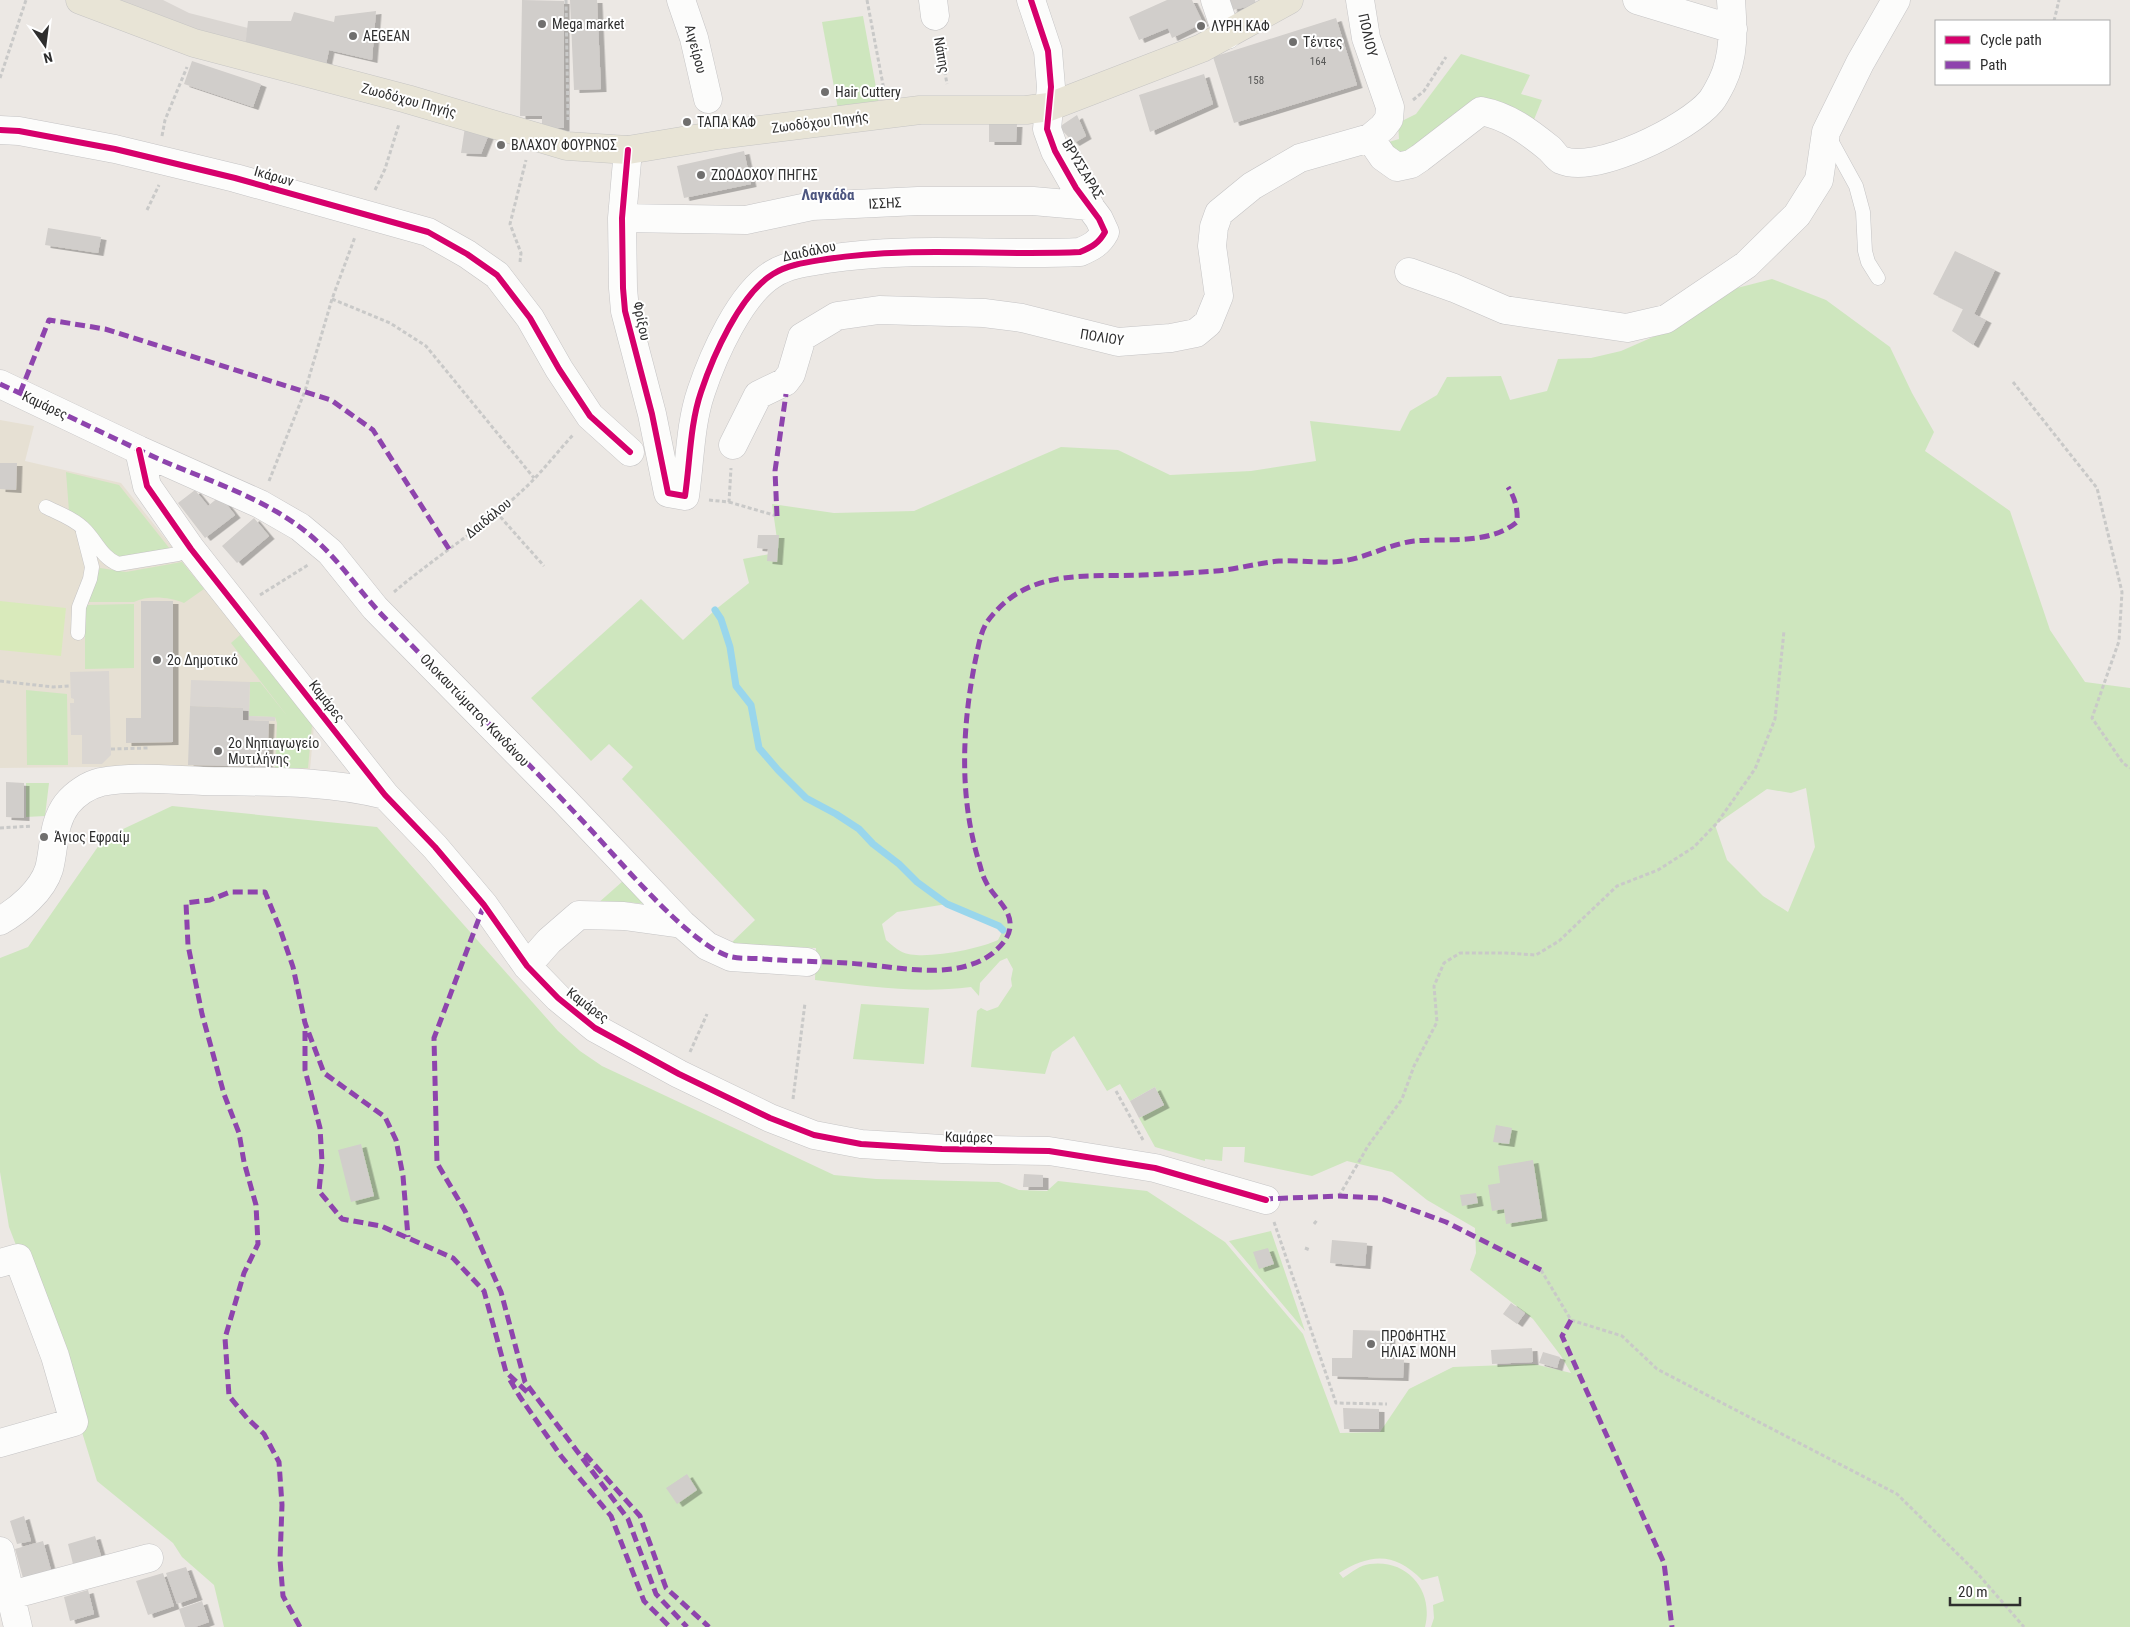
<svg xmlns="http://www.w3.org/2000/svg" width="2130" height="1627" font-family="'Roboto Condensed',sans-serif">
  <style>
    .education { fill: #e6e0d3 }
    .green { fill: #cee6be; fill-rule: evenodd }
    .pitch { fill: #d9eabb }
    .plaza { fill: #dad6d2 }
    .lines { fill: none; stroke-linecap: round; stroke-linejoin: round }
    .stream { stroke: #99d6ec; stroke-width: 7 }
    .building { fill: #d1cecb; filter: url(#shadow) }
    .lane-casing { stroke: #c5c4c5; stroke-width: 15 }
    .street-casing { stroke: #c5c4c5; stroke-width: 29 }
    .primary-casing { stroke: #c6c5c4; stroke-width: 29 }
    .path { stroke: #c9c9c8; stroke-width: 3; stroke-dasharray: 4 2.5; stroke-linecap: butt }
    .lane { stroke: #fcfcfb; stroke-width: 14 }
    .street { stroke: #fcfcfb; stroke-width: 28 }
    .primary { stroke: #e8e4d6; stroke-width: 28 }
    .quiet { stroke: #8e44ad; stroke-width: 5; stroke-dasharray: 10 5; stroke-linecap: butt }
    .cycleway-casing { stroke: #fff; stroke-width: 9 }
    .cycleway { stroke: #d6006c; stroke-width: 6 }
    .poi-dot { fill: #706f6e; stroke: #fff; stroke-width: 2 }
    .labels { text-anchor: middle; dominant-baseline: central; stroke-width: 4; stroke-linejoin: round; paint-order: stroke }
    .number-label { font-size: 11px; fill: #585857 }
    .poi-label { font-size: 14px; fill: #2e2e2e; stroke: #fff; text-anchor: start }
    .street-label { font-size: 14px; fill: #2e2e2e; stroke: #fff }
    .neighbourhood-label { font-size: 15px; font-weight: bold; fill: #4d5680; stroke: #fff }
  </style>
  <defs>
    <filter id="shadow"><feDropShadow dx="5.5" dy="3" stdDeviation="0" flood-color="#0004"/></filter>
  </defs>
  <rect width="100%" height="100%" fill="#ece8e4"/>
  <path class="education" d="M0,420L34,426L25,461L121,483L314,725L310,770L91,767L0,768Z"/>
  <path class="green" d="M863,16L880,109L839,114L822,22Z
    M1461,54L1530,75L1521,94L1542,100L1533,122L1506,107L1394,157L1382,144L1399,139L1398,123L1416,114Z
    M1772,279L1826,300L1890,347L1912,393L1934,432L1925,451L2010,511L2050,630L2085,682L2130,688V1627H1431L1434,1618L1433,1605L1444,1601L1438,1576L1422,1580C1395,1552 1371,1553 1339,1573L1343,1578C1352,1572 1360,1565 1370,1564C1408,1559 1434,1591 1425,1627H224L214,1585L182,1557L173,1543L97,1481L58,1354L9,1227L0,1172V958L28,947L104,838L172,806L377,827L558,1031L580,1051L602,1066L834,1175L876,1179L999,1182L1019,1190L1047,1191L1058,1181L1147,1191L1225,1242L1303,1334L1340,1433L1380,1432L1409,1389L1453,1367L1534,1364L1571,1373L1561,1356L1533,1319L1470,1270L1476,1253L1475,1228L1427,1200L1392,1172L1347,1161L1312,1176L1244,1162L1245,1147H1223L1222,1161L1205,1159V1161L1155,1147L1139,1118L1164,1105L1155,1087L1130,1101L1120,1084L1107,1091L1074,1036L1052,1052L1045,1074L971,1067L977,1011L981,1008L987,1011L998,1007L1012,986L1011,979L1013,969L1007,958L1000,961L980,983L979,996L971,987C916,994 868,986 815,980L816,948L729,945L755,920L622,779L633,767L609,744L591,761L531,698L641,599L683,640L715,610L749,583L743,559L770,554L778,546L772,504L834,513L914,511L1061,447L1118,450L1170,475L1251,471L1316,461L1310,421L1400,431L1410,411L1437,395L1447,377L1501,376L1510,400L1547,391L1558,359L1591,358L1621,351L1678,326L1737,288ZM1806,788L1815,847L1788,912L1763,896L1727,860L1715,825L1767,789L1791,793ZM947,904L999,926L1003,930L998,940C979,949 921,961 902,952C896,949 891,944 886,940L882,924L897,912Z
    M66,472L119,485L170,549C157,551 132,559 119,556C109,553 95,529 86,521C82,517 75,514 69,511Z
    M182,562L204,589L184,603C170,597 148,595 134,602H86L100,568L126,572Z
    M134,604V668L85,669V605Z
    M240,635L312,725L308,768H275L277,723L275,717L249,716L250,682H260L288,717L231,643Z
    M26,690L67,694L68,765H27Z
    M26,783H49L45,816L26,817Z
    M623,881L646,904L626,902L624,906L597,904Z
    M861,1004L929,1008L924,1064L853,1059Z
    M1271,1231L1305,1331L1229,1241Z"/>
  <path class="pitch" d="M0,601L66,608L61,656L0,650Z"/>
  <path class="plaza" d="M102,0H163L189,13L248,28L245,48Z
    M109,671L111,755L102,764H82V735H71L70,703H74V699L71,698L70,672Z
    M191,680L250,682L249,716L275,717V721L243,720V708L190,706Z"/>
  <g class="lines">
    <path class="stream" d="M715,610L721,619L730,647L736,686L751,705L759,748L778,770L806,798L836,814L859,829L873,844L899,864L917,882L947,904L999,926L1003,930"/>
  </g>
  <path class="building" d="M522,0L564,1V128H542V116H520Z
    M570,0H597L601,89L574,90Z
    M1167,0H1192L1203,23L1172,38L1168,28L1139,40L1129,17Z
    M1230,0H1255L1256,5L1232,10Z
    M376,11L372,60L329,50L325,69L245,48L248,21H291L294,12L334,22L335,16Z
    M1336,18L1357,85L1234,123L1213,57Z
    M192,61L261,84L253,107L184,84Z
    M1204,74L1213,104L1150,132L1139,95Z
    M1077,115L1086,136L1074,143L1059,127Z
    M989,124H1017L1016,142H989Z
    M465,127L489,134L481,154L461,153Z
    M744,151L751,184L684,198L677,166Z
    M48,228L101,237L98,253L45,245Z
    M1955,251L1995,270L1974,314L1986,320L1973,345L1952,331L1963,309L1933,294Z
    M0,463H17L16,490L0,489Z
    M195,490L208,506L220,496L235,515L205,538L178,503Z
    M254,518L269,536L237,563L222,546Z
    M758,535H779L777,562L767,561L768,549L757,548Z
    M141,601H173V742L126,743V718H141Z
    M190,706L243,708V720L269,721L267,767L188,765Z
    M6,782L24,783V818L6,817Z
    M1155,1087L1164,1105L1139,1118L1130,1101Z
    M1496,1125L1512,1128L1509,1144L1493,1142Z
    M361,1144L374,1196L351,1202L338,1150Z
    M1533,1160L1542,1218L1506,1224L1504,1209L1492,1211L1488,1185L1500,1183L1498,1166Z
    M1024,1174L1043,1175V1187H1023Z
    M1476,1193L1478,1203L1462,1206L1460,1195Z
    M1332,1240L1367,1243L1365,1266L1330,1263Z
    M1268,1248L1274,1264L1259,1269L1253,1252Z
    M1511,1303L1525,1313L1517,1324L1503,1314Z
    M1353,1330L1390,1331L1389,1359L1404,1360L1403,1378L1332,1376V1358H1352Z
    M1532,1348L1533,1362L1492,1364L1491,1350Z
    M1543,1352L1560,1357L1557,1368L1539,1363Z
    M1343,1408L1379,1409V1429H1344Z
    M687,1474L697,1490L677,1504L666,1488Z
    M24,1516L31,1541L17,1544L10,1521Z
    M95,1536L101,1556L73,1564L68,1544Z
    M43,1541L51,1570L23,1578L15,1549Z
    M186,1567L197,1597L177,1604L166,1573Z
    M163,1573L174,1606L148,1615L136,1581Z
    M88,1590L94,1614L70,1621L64,1597Z
    M202,1601L209,1622L195,1627H185L179,1609Z"/>
  <g class="lines">
    <g class="lane-casing">
      <path id="lane" d="M1828,135L1856,186L1863,212L1865,251L1868,262L1878,278
        M46,507C58,513 73,518 83,528C96,540 101,557 118,564L178,554L191,549
        M78,633L79,607L90,579L92,567L83,532"/>
    </g>
    <g class="street-casing">
      <path id="street" d="M681,0L694,38L708,99
        M933,0L935,16
        M1215,0L1227,35
        M1637,0L1733,29
        M0,130L19,131L115,149L235,178L428,232L467,254L497,275L530,318L559,369L590,416L630,452
        M1370,138L1383,157L1397,167L1411,164L1420,158L1481,111C1508,116 1529,132 1550,149C1553,152 1557,158 1561,160C1595,175 1689,128 1711,101C1715,96 1719,88 1722,82C1735,55 1733,28 1731,0
        M628,150L622,218L623,288L625,311L652,414L668,493L685,496C690,462 690,424 701,392C713,356 740,294 773,274C789,264 809,262 827,259C911,246 996,256 1080,252C1092,247 1099,243 1105,232L1099,219L1076,188L1055,151L1047,129L1051,87L1048,51L1031,0
        M622,218L746,220L812,206L918,201H1033L1090,206
        M1409,272L1454,288L1505,310L1627,328L1666,319L1746,265L1797,215L1819,180L1826,132L1860,63L1896,0
        M0,384L139,450L260,504L300,527L330,552L375,608L563,799L682,924L707,946L731,957L807,962
        M733,445L758,395L785,382L791,374L802,337L837,316L879,310L984,313L1022,318L1118,342L1171,338L1196,333L1208,323L1219,296L1212,246L1214,227L1219,213L1252,186L1300,158L1370,138L1383,127L1389,119L1390,107L1366,38L1360,0
        M139,450L147,486L191,549L385,795L435,847L484,905L527,966L558,998L595,1028L679,1074L770,1118L814,1135L861,1144L942,1149L1049,1151L1155,1168L1266,1200
        M0,921C19,910 42,891 49,869C55,846 52,824 67,804C75,794 88,785 101,782C132,776 171,780 203,781C264,782 326,780 385,795
        M527,966L549,941L579,915L624,916L682,924
        M0,1263L18,1258L55,1356L74,1422L0,1443
        M0,1551L18,1627
        M0,1598L149,1558"/>
    </g>
    <g class="primary-casing">
      <path id="primary" d="M80,0L194,43L407,99L567,146L628,150L718,135L920,110H1026L1049,107L1202,48L1289,0"/>
    </g>
    <path class="path" d="M566,0L568,120
      M867,0L884,90
      M2054,21L2059,0
      M939,39L947,84
      M0,78L26,0
      M1413,100L1424,91L1446,57
      M162,136L165,120L187,67
      M375,190L385,169L399,124
      M147,210L159,185
      M520,262L521,253L510,224L526,160
      M332,299L390,323L426,346L534,478
      M2013,382L2097,488L2122,592L2119,641L2092,718L2123,763L2130,768
      M269,481L305,391L332,299L355,237
      M709,500L729,502L731,468
      M729,502L777,516
      M496,512L544,566
      M394,592C436,556 487,525 526,487C543,471 557,452 573,435
      M260,595L308,565
      M0,681L53,687L70,686
      M111,749L148,748
      M0,828L32,826
      M690,1052L707,1014
      M1116,1091L1143,1140
      M793,1099L805,1003
      M1339,1196L1368,1146L1402,1099L1414,1066L1437,1022L1434,986L1444,963L1460,953H1506L1536,955L1559,941L1617,886L1658,870L1694,847L1717,823L1755,769L1775,719L1784,631
      M1274,1222L1336,1403L1387,1404
      M1314,1224L1317,1220
      M1305,1248L1310,1250
      M1541,1270L1571,1320L1622,1336L1657,1369L1897,1494L1978,1574L2024,1627"/>
    <use href="#lane" class="lane"/>
    <use href="#street" class="street"/>
    <use href="#primary" class="primary"/>
    <path class="quiet" d="M0,384C55,409 108,436 163,461C210,481 265,499 305,531C338,557 356,588 384,617C453,688 524,758 591,830C621,862 692,948 732,957C742,959 754,958 764,959C799,962 834,961 870,965C909,969 959,979 993,953C1001,946 1009,938 1010,927C1012,909 993,897 986,882C982,875 981,868 979,862C959,797 962,728 975,662C978,649 980,633 987,622C994,612 1007,599 1018,593C1054,571 1102,577 1142,575C1167,574 1192,573 1216,571C1238,569 1258,563 1279,561C1301,560 1322,564 1343,561C1368,557 1390,544 1414,541C1447,538 1489,545 1517,522C1518,509 1515,498 1508,487
      M20,393L49,320L105,329L331,400L373,430L449,549
      M777,516L775,471L786,394
      M484,905L434,1038L437,1163L465,1211L501,1292L525,1382L628,1519L656,1594L687,1627
      M305,1031V1070L320,1128L322,1161L319,1191L342,1219L381,1226L453,1258L484,1291L506,1372L527,1392
      M1263,1199L1339,1196L1380,1198L1446,1222L1541,1270
      M1571,1320L1562,1336L1664,1563L1672,1627
      M510,1380L520,1397L561,1456L611,1516L644,1601L670,1627
      M585,1454L640,1516L666,1588L709,1627
      M300,1627L283,1596L280,1560L282,1505L279,1462L264,1434L247,1418L229,1396L225,1338L244,1273L258,1244L256,1205L244,1162L239,1133L224,1094L202,1014L188,945L186,903L210,900L230,892H265L280,929L293,967L305,1023L324,1073L385,1117L396,1140L403,1176L408,1237"/>
    <g class="cycleway-casing">
      <path id="cycleway" d="M0,130L19,131L115,149L235,178L428,232L467,254L497,275L530,318L559,369L590,416L630,452
        M628,150L622,218L623,288L625,311L652,414L668,493L685,496C690,462 690,424 701,392C713,356 740,294 773,274C789,264 809,262 827,259C911,246 996,256 1080,252C1092,247 1099,243 1105,232L1099,219L1076,188L1055,151L1047,129L1051,87L1048,51L1031,0
        M139,450L147,486L191,549L385,795L435,847L484,905L527,966L558,998L595,1028L679,1074L770,1118L814,1135L861,1144L942,1149L1049,1151L1155,1168L1266,1200"/>
    </g>
    <use href="#cycleway" class="cycleway"/>
  </g>
  <g class="poi-dot">
    <circle cx="542" cy="24" r="5"/>
    <circle cx="1201" cy="26" r="5"/>
    <circle cx="353" cy="36" r="5"/>
    <circle cx="1293" cy="42" r="5"/>
    <circle cx="825" cy="92" r="5"/>
    <circle cx="687" cy="122" r="5"/>
    <circle cx="501" cy="145" r="5"/>
    <circle cx="701" cy="175" r="5"/>
    <circle cx="157" cy="660" r="5"/>
    <circle cx="218" cy="751" r="5"/>
    <circle cx="44" cy="837" r="5"/>
    <circle cx="1371" cy="1344" r="5"/>
  </g>
  <g class="labels">
    <g class="number-label">
      <text x="1318" y="61">164</text>
      <text x="1256" y="80">158</text>
    </g>
    <g class="poi-label">
      <text x="552" y="24">Mega market</text>
      <text x="1211" y="26">ΛΥΡΗ ΚΑΦ</text>
      <text x="363" y="36">AEGEAN</text>
      <text x="1303" y="42">Τέντες</text>
      <text x="835" y="92">Hair Cuttery</text>
      <text x="697" y="122">ΤΑΠΑ ΚΑΦ</text>
      <text x="511" y="145">ΒΛΑΧΟΥ ΦΟΥΡΝΟΣ</text>
      <text x="711" y="175">ΖΩΟΔΟΧΟΥ ΠΗΓΗΣ</text>
      <text x="167" y="660">2ο Δημοτικό</text>
      <text x="228" y="743">2ο Νηπιαγωγείο<tspan x="228" dy="16">Μυτιλήνης</tspan></text>
      <text x="54" y="837">Άγιος Εφραίμ</text>
      <text x="1381" y="1336">ΠΡΟΦΗΤΗΣ<tspan x="1381" dy="16">ΗΛΙΑΣ MONH</tspan></text>
    </g>
    <g class="street-label">
      <text transform="translate(1368 35) rotate(77)">ΠΟΛΙΟΥ</text>
      <text transform="translate(696 49) rotate(75)">Αιγείρου</text>
      <text transform="translate(942 55) rotate(80)">Νάπης</text>
      <text transform="translate(409 100) rotate(15)">Ζωοδόχου Πηγής</text>
      <text transform="translate(820 122) rotate(-7)">Ζωοδόχου Πηγής</text>
      <text transform="translate(1083 169) rotate(59)">ΒΡΥΣΣΑΡΑΣ</text>
      <text transform="translate(274 176) rotate(16)">Ικάρων</text>
      <text transform="translate(885 203) rotate(-3)">ΙΣΣΗΣ</text>
      <text transform="translate(809 251) rotate(-12)">Δαιδάλου</text>
      <text transform="translate(642 321) rotate(78)">Φρίξου</text>
      <text transform="translate(1102 337) rotate(9)">ΠΟΛΙΟΥ</text>
      <text transform="translate(45 405) rotate(25)">Καμάρες</text>
      <text transform="translate(488 518) rotate(-39)">Δαιδάλου</text>
      <text transform="translate(327 701) rotate(52)">Καμάρες</text>
      <text transform="translate(475 710) rotate(46)">Ολοκαυτώματος Κανδάνου</text>
      <text transform="translate(588 1005) rotate(37)">Καμάρες</text>
      <text transform="translate(969 1137) rotate(1)">Καμάρες</text>
    </g>
    <g class="neighbourhood-label">
      <text x="828" y="195">Λαγκάδα</text>
    </g>
  </g>
  <rect x="1935" y="20" width="175" height="65" fill="#ffffff" stroke="#ababab"/>
  <rect x="1945" y="36" width="25" height="8" fill="#d6006c" stroke="#ababab"/>
  <text x="1980" y="45" font-size="15" fill="#2e2e2e">Cycle path</text>
  <rect x="1945" y="61" width="25" height="8" fill="#8e44ad" stroke="#ababab"/>
  <text x="1980" y="70" font-size="15" fill="#2e2e2e">Path</text>
  <g transform="translate(45 45) rotate(166)" stroke="#ffffff" stroke-width="4" paint-order="stroke">
  <path d="M0-4L9 19L0 12L-9 19Z" fill="#2e2e2e"/>
  <text y="-8" font-size="14" font-weight="bold" text-anchor="middle" fill="#2e2e2e">N</text>
  </g>
  <path d="M1950 1597v8h70v-8" fill="none" stroke="#2e2e2e" stroke-width="2.5"/>
  <text x="1958" y="1597" font-size="15" fill="#2e2e2e" stroke="#ffffff" stroke-width="4" paint-order="stroke">20 m</text>
</svg>
